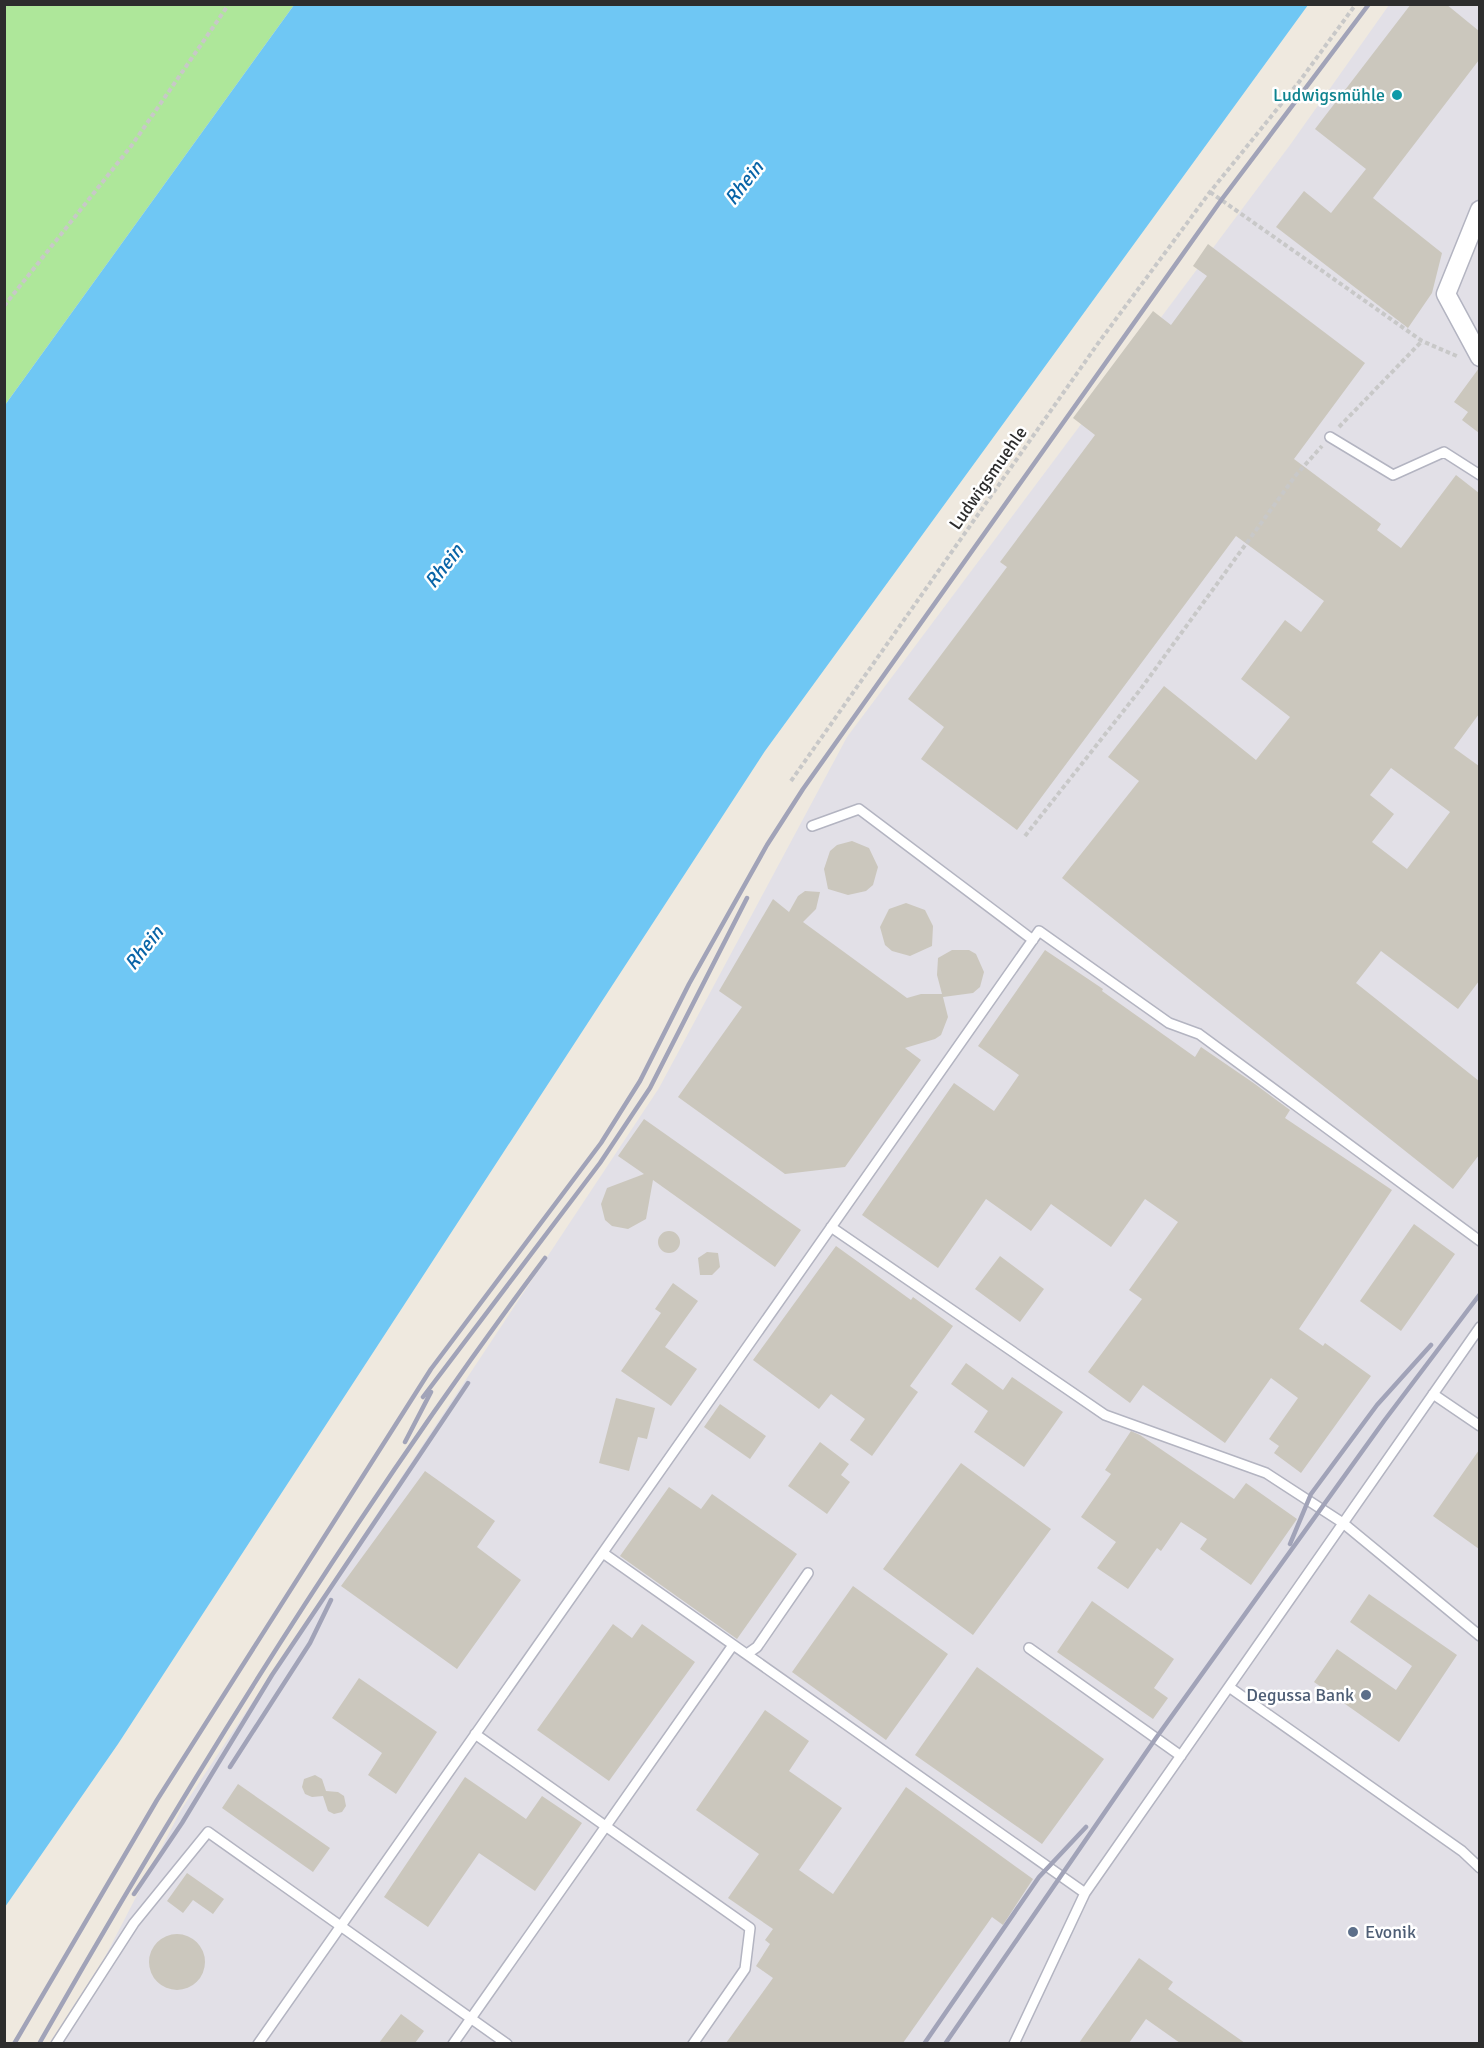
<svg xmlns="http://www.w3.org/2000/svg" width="1484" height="2048" font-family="Signika,sans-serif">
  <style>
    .industrial { fill: #e2e0e7 }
    .green { fill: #aee79a }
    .water { fill: #6fc7f4 }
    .building { fill: #cbc7bd; fill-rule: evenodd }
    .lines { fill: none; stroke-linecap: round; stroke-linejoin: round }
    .lane-casing { stroke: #b3b4c1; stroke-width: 12 }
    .street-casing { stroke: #b3b4c1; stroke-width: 21 }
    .path { stroke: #c8c8c8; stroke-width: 4; stroke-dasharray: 4.5 3; stroke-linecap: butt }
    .lane { stroke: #fff; stroke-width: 9 }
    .street { stroke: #fff; stroke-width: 18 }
    .rail { stroke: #a1a3b8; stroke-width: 4.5 }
    .culture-dot { fill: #0f9aa8; stroke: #fff; stroke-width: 2 }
    .service-dot { fill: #5c6f8a; stroke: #fff; stroke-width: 2 }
    .labels { text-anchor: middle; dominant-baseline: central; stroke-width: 5; stroke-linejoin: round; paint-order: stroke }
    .culture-label { font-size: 18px; fill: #0d838f; stroke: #fff; text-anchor: end }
    .street-label { font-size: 18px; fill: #2d2d2d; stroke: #fff }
    .service-label { font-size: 18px; fill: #4e5e75; stroke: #fff; text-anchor: end }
    .water-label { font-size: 20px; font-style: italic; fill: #0864a7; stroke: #fff }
  </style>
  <rect width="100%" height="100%" fill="#efe9df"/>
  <path class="industrial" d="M1389,5H1479V2043L60,2044L181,1810L659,1088L847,737L1290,145Z"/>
  <path class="green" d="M5,4L294,5L5,405L4,5Z"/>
  <path class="water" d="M294,5H1308L765,751L118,1744L5,1907V405Z"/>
  <path class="building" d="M1411,4H1446L1479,31V60L1373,198L1442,253L1432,293L1408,328L1276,227L1304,191L1331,213L1366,169L1315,129Z
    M1208,244L1365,363L1294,459L1381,524L1377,530L1401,548L1456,475L1479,493V714L1454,748L1479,766V981L1458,1009L1381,951L1356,983L1479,1081V1155L1453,1189L1062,878L1139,781L1108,757L1164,686L1256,760L1290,717L1241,679L1285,620L1301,632L1324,601L1236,536L1017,830L921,759L944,727L908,699L1007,567L1000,562L1095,435L1073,418L1153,311L1171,325L1207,276L1193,266ZM1391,768L1450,812L1407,869L1372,842L1394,814L1370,795Z
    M1479,368V433L1462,420L1468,412L1454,402Z
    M852,841L869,848L878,867L873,885L866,891L848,895L828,889L824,869L830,851L837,845Z
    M805,891L820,892L816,909L803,922L907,998L921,994H942L937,975L938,958L952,950H969L976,954L984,972L980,987L973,993L943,997L948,1017L941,1035L935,1039L905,1048L921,1060L845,1167L785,1174L678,1097L742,1007L719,991L773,899L789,912L798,896Z
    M906,903L925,910L933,926L932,946L910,956L892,951L885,945L880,927L889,909Z
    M1045,950L1103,989L1102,991L1195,1057L1201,1047L1255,1084L1290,1110L1285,1118L1392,1190L1299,1329L1323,1346L1325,1343L1371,1376L1301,1473L1274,1453L1279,1446L1269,1439L1298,1398L1271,1378L1225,1443L1143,1385L1130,1403L1088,1372L1142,1299L1129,1290L1178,1222L1145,1199L1111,1247L1051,1204L1031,1231L986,1199L938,1268L862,1215L954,1083L994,1111L1019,1075L978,1046Z
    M644,1119L801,1230L775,1267L653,1180L646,1219L628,1229L612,1226L605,1220L601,1204L607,1188L644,1174L618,1156Z
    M1414,1224L1455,1254L1401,1331L1360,1301Z
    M658 1242a11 11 0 1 1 22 0a11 11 0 1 1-22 0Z
    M836,1246L911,1300L913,1297L953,1326L910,1386L918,1392L872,1456L850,1440L865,1419L831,1394L819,1409L753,1360Z
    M707,1252L718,1253L720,1267L712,1275H700L698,1258Z
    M1000,1256L1044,1289L1020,1322L975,1289Z
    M673,1283L698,1301L665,1347L697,1369L671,1406L621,1371L661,1313L655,1309Z
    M966,1363L1003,1390L1012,1377L1063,1412L1024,1467L974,1432L988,1411L951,1384Z
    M616,1398L655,1408L647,1439L638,1437L629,1471L599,1463Z
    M720,1404L766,1436L750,1459L704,1427Z
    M1131,1431L1140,1435L1234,1499L1246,1483L1297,1519L1251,1585L1200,1549L1207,1539L1181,1522L1161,1551L1157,1548L1128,1589L1097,1568L1116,1542L1081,1517L1111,1474L1105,1470Z
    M820,1442L849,1464L841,1475L850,1482L827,1514L788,1486Z
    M1479,1450V1549L1433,1516Z
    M961,1463L1051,1529L973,1635L883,1569Z
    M425,1471L495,1521L477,1547L521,1580L457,1669L341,1586Z
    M669,1487L701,1509L712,1494L797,1554L737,1639L620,1556Z
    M853,1586L948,1654L886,1740L792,1672Z
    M1369,1594L1457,1655L1399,1742L1314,1682L1337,1649L1396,1690L1412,1666L1350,1622Z
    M1092,1601L1174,1659L1154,1688L1168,1698L1153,1719L1057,1652Z
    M613,1624L632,1638L642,1624L695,1662L609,1781L537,1730Z
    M977,1667L1104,1759L1042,1844L915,1755Z
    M359,1678L437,1732L396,1794L368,1775L382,1753L332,1718Z
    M765,1710L809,1741L789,1771L842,1808L799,1870L833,1894L906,1787L1033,1879L1003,1925L992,1917L903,2043H726L773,1978L756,1966L770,1944L765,1940L773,1929L728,1898L759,1854L696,1810Z
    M315,1775L322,1779L326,1791L338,1792L344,1796L346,1806L342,1812L334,1814L328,1811L323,1796L312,1797L305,1794L302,1787L304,1779Z
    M465,1777L526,1819L542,1796L582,1823L535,1891L479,1853L428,1927L384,1897Z
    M238,1784L330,1848L313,1872L222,1808Z
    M187,1873L224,1899L213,1914L193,1900L183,1913L167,1901Z
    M149 1962a28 28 0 1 1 56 0a28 28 0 1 1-56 0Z
    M1139,1958L1173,1982L1168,1989L1245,2043H1180L1146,2019L1129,2043H1079Z
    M401,2014L424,2031L415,2043H379Z"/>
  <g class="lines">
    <g class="lane-casing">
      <path id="lane" d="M1330,437L1393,475L1444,452L1480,475
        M812,826L859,809L1033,940
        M831,1227L1105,1415L1266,1473L1343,1523L1480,1636
        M1433,1394L1480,1426
        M603,1553L1085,1893
        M1029,1648L1181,1756
        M747,1654L757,1647L808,1573
        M1229,1687L1462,1851L1480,1868
        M475,1734L750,1928L745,1969L693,2044
        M56,2044L134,1923L208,1832L507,2044
        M258,2044L1039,931L1169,1023L1199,1034L1480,1241
        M453,2044L733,1645
        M1014,2044L1085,1893L1480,1327"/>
    </g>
    <g class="street-casing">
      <path id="street" d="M1480,210L1446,294L1480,357"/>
    </g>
    <path class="path" d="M1210,192L1422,341L1459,357
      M4,306L132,145L229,4
      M1339,427L1422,341
      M791,781L1099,342L1210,192L1299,82L1356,4
      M1025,836L1140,690L1296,475L1322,446"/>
    <use href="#lane" class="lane"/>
    <use href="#street" class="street"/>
    <path class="rail" d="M423,1397L600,1163L650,1088L747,898
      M405,1442L431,1392
      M1290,1544L1311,1494L1377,1405L1431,1345
      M230,1767L310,1643L331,1600
      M134,1894L182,1823L272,1675L468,1383
      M14,2044L157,1800L431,1369L601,1143L640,1081L689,984L767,845L803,789L1222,199L1369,4
      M39,2044C193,1773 359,1507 545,1258
      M924,2044L1039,1877L1086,1827
      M945,2044L1156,1738L1384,1421L1480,1294"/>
  </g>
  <circle class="culture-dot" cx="1397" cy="95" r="6"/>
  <g class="service-dot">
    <circle cx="1366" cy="1695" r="6"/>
    <circle cx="1353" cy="1932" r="6"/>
  </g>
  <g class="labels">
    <g class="culture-label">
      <text x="1385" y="95">Ludwigsmühle</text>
    </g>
    <g class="street-label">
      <text transform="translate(988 478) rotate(-55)">Ludwigsmuehle</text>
    </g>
    <g class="service-label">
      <text x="1354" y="1695">Degussa Bank</text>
      <text x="1365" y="1932" text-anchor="start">Evonik</text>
    </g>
    <g class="water-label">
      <text transform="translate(744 183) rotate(-52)">Rhein</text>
      <text transform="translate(444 566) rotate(-52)">Rhein</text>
      <text transform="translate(144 948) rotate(-52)">Rhein</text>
    </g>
  </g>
  <rect width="1484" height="2048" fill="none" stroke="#2d2d2d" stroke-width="12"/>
</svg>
